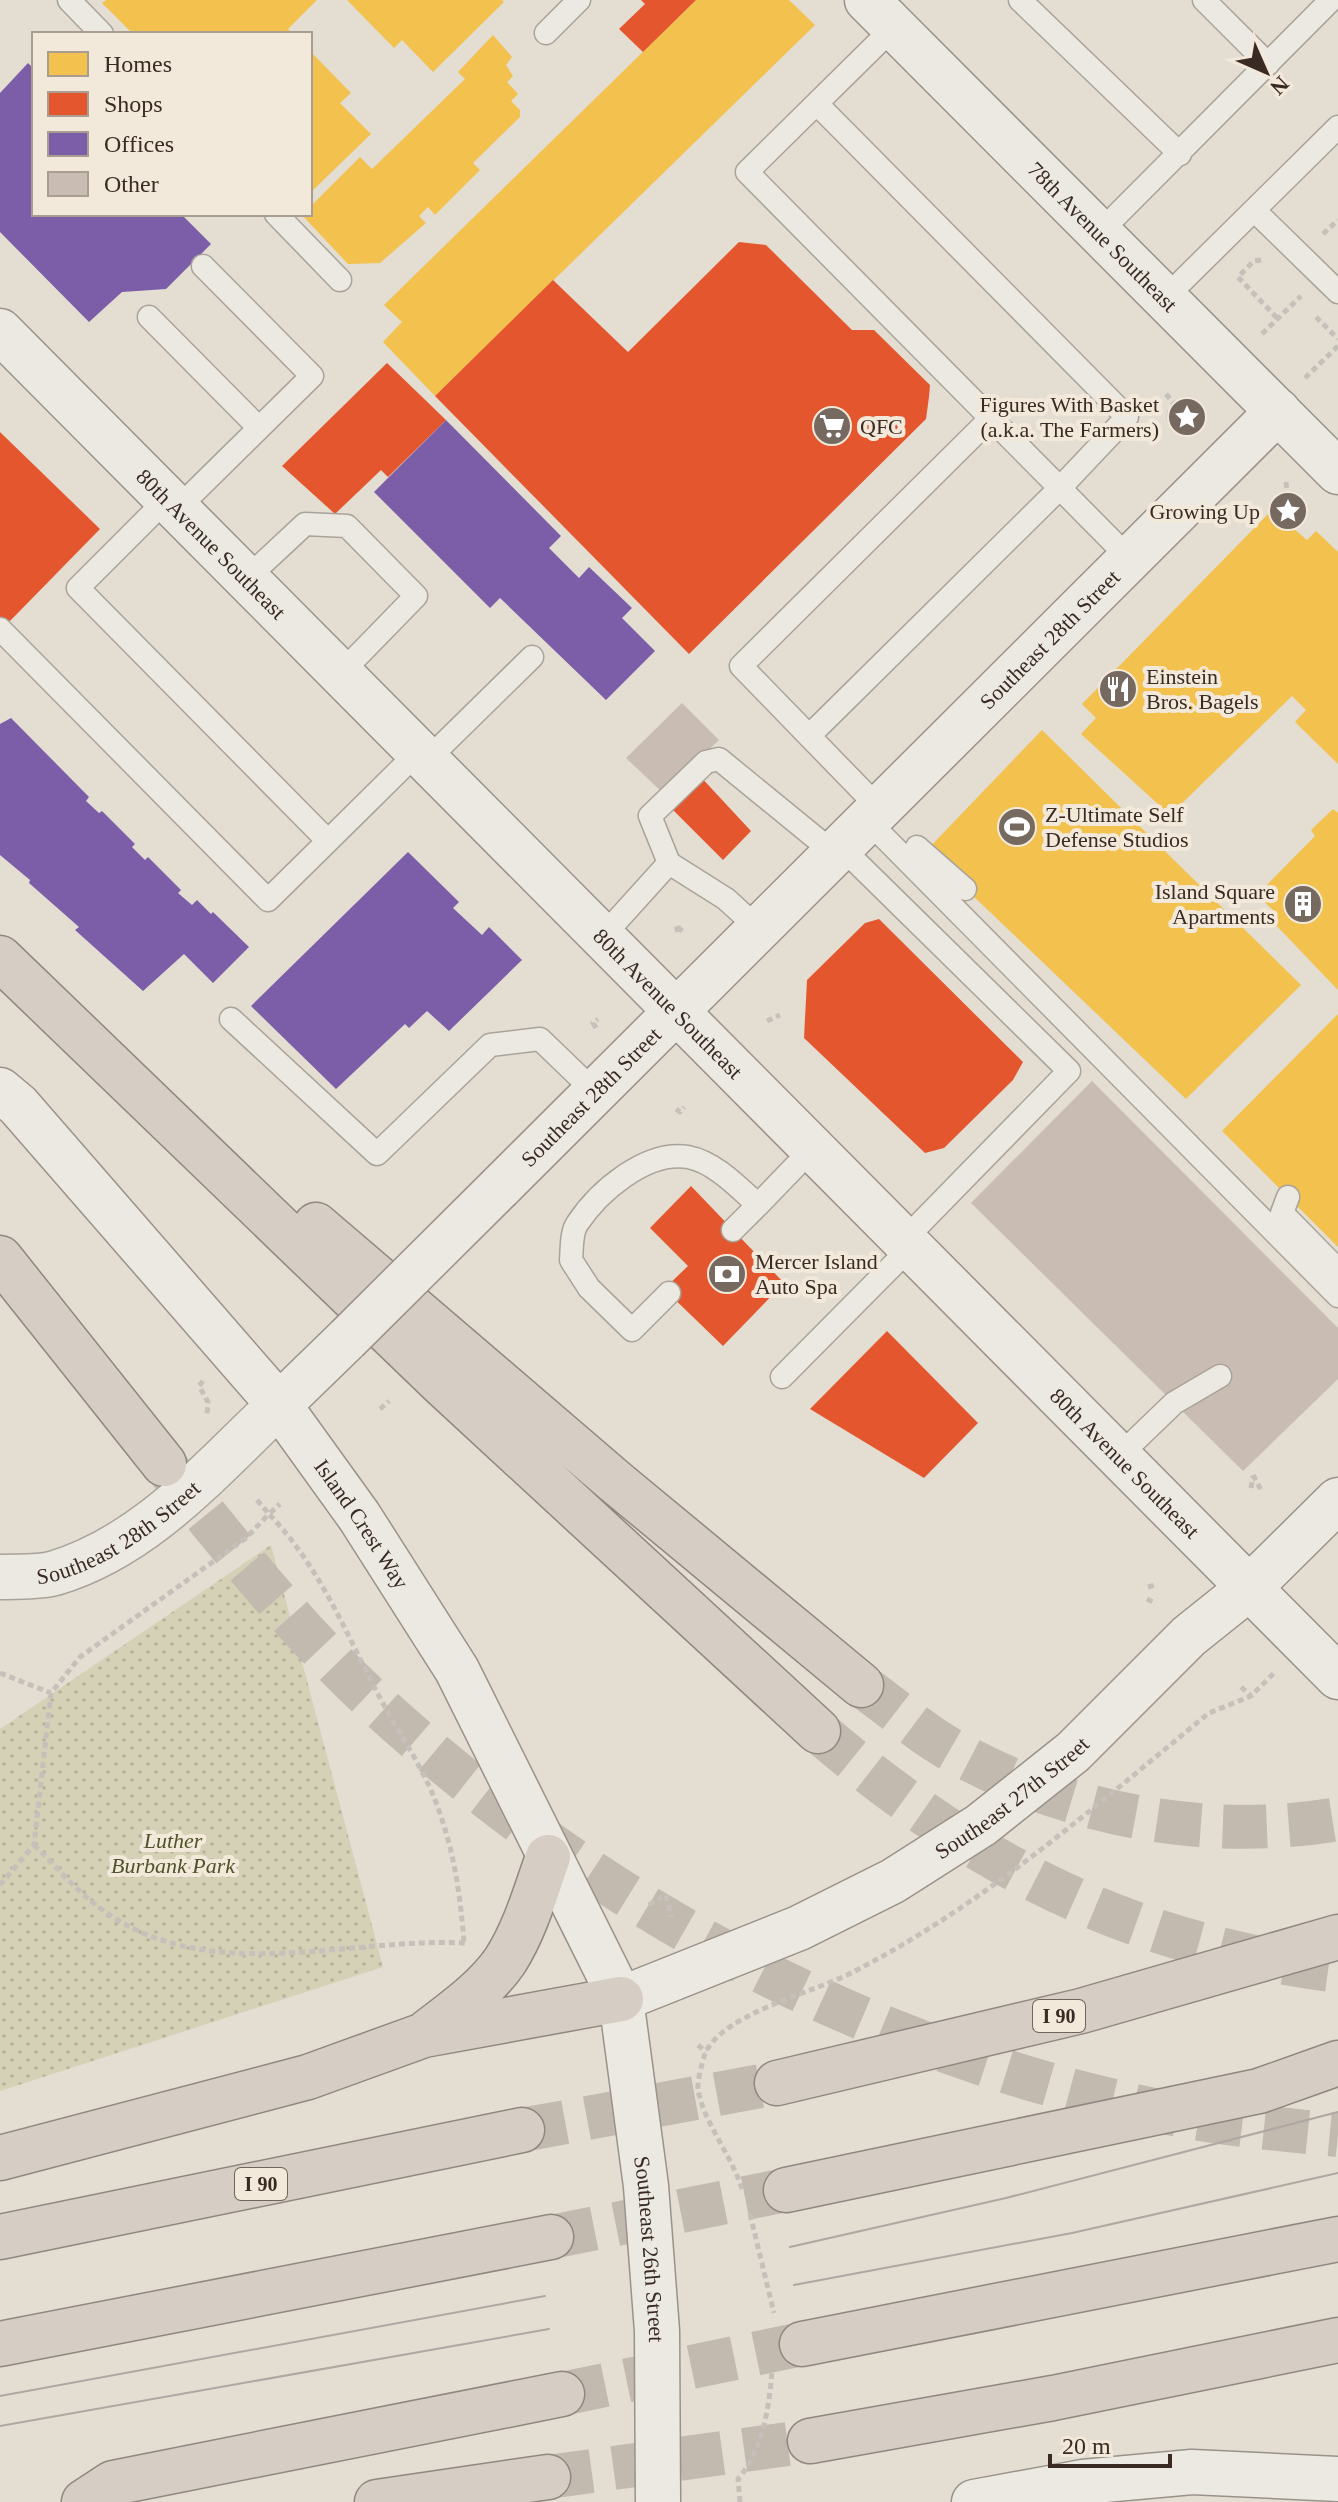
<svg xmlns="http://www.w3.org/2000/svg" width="1338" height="2502" font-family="Georgia,serif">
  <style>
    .park { fill: url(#park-dots) }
    .homes { fill: #f2c14e }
    .shops { fill: #e4572e }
    .offices { fill: #7b5ea7 }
    .building { fill: #c8bcb3 }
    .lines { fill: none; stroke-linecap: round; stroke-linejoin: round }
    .highway-tunnel { stroke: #c2b9af; stroke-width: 44; stroke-dasharray: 44 22; stroke-linecap: butt }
    .lane-casing { stroke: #aaa39a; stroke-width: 25 }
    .street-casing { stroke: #aaa39a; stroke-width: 47 }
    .secondary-casing { stroke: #9a928a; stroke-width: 47 }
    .highway-casing { stroke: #8f8881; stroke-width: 47 }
    .path { stroke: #c5c0ba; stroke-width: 5; stroke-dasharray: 6 4; stroke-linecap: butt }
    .lane { stroke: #ece9e3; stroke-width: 22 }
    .street { stroke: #ece9e3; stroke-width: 44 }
    .secondary { stroke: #ece9e3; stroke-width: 44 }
    .highway { stroke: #d6cdc4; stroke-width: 44 }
    .tram { stroke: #ada8a2; stroke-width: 2 }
    .secondary-bridge-casing { stroke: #9a928a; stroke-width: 47; stroke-linecap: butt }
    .secondary-bridge { stroke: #ece9e3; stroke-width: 44 }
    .labels { text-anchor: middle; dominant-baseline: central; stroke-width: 8; stroke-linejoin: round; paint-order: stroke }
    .shield { fill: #f3e9da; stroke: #71645a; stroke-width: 2 }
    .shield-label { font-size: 20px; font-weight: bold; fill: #392b23 }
    .street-label { font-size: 22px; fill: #392b23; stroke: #f3e9da }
    .poi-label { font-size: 22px; fill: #392b23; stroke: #f3e9da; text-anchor: start }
    .park-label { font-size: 22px; font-style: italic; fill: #4f532b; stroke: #f3e9da }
  </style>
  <defs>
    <pattern id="park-dots" width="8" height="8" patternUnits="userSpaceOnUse" patternTransform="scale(2)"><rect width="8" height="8" fill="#d5d1b6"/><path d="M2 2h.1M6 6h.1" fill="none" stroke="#b8b49c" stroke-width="1.8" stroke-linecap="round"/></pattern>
  </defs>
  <rect width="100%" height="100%" fill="#e4ddd2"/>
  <path class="park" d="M271,1545L383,1967L0,2091V1729Z"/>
  <path class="homes" d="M106,0H317L288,29L293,34H133L102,3Z
    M347,0H502L504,2L433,72L402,40L394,48Z
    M696,0H789L815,25L435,396L383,342L402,322L384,305Z
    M493,35L512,57L506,65L513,76L507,82L518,94L511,101L520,110V117L473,163L480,170L435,215L428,207L419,216L426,223L380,263L348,264L301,214H310V207L360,157L372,169L465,79L458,72Z
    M310,51L351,93L340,103L371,134L310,193Z
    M1272,510L1307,540L1316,531L1338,552V764L1295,722L1306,710L1292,696L1170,815L1081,734L1096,718L1082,704Z
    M1042,730L1301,985L1186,1099L926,851Z
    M1333,809L1338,813V990L1271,920L1277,914L1257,895L1315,836L1311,830Z
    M1338,1014V1247L1222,1131Z"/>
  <path class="shops" d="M641,0H696L643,52L619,29L645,4Z
    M739,242L766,245L852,330H874L930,385L929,397L926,419L689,654L435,396L553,280L628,352Z
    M387,363L446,420L388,477L381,470L335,514L282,466Z
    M0,432L100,529L10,621L0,618Z
    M698,774L751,831L723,860L667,804Z
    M879,919L1023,1062L1013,1080L944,1148L925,1153L804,1038L807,980L865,923Z
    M691,1186L784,1283L723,1346L664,1289L688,1266L650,1228Z
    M887,1331L978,1423L924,1478L810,1409Z"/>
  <path class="offices" d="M28,63L34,69V214H181L211,244L166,289L122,292L89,322L0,232V93Z
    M446,420L561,536L549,548L579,578L589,567L632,608L622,618L655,651L606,700L500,598L490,608L374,492Z
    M11,718L89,797L86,801L99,813L102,811L135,844L132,847L145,860L148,857L181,890L178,893L192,905L197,900L211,914L213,912L249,947L213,983L184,954L143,991L75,930L79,927L29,883L30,880L0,855V724Z
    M408,852L459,902L453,908L482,935L489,927L522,960L449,1031L427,1011L409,1028L405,1024L336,1089L251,1006Z"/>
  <path class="building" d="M682,703L719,740L663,793L626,758Z
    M1092,1081L1338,1328V1379L1243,1471L971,1203Z"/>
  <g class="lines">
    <path class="highway-tunnel" d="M164,1464C230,1545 295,1629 372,1700C605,1915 899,2069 1213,2121C1254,2127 1296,2131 1338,2135
      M861,1685C892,1707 922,1734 955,1752C1071,1816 1208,1841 1338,1819
      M818,1731C977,1867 1128,1944 1338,1971
      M522,2130L777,2083
      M551,2237L786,2190
      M562,2394L802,2344
      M548,2477L810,2441"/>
    <g class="lane-casing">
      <path id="lane" d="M69,0L102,34
        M1020,0L1180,154
        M1204,0L1268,64
        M894,27L747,172L1130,559
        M546,33L579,0
        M817,104L1127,417L1060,488L809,736L741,666L991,418
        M1254,210L1338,292
        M276,214L340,280
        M1099,233L1331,0
        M1165,298L1338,127
        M149,317L259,428
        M167,499L78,588L328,841L419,751
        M177,509L312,376L203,266
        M247,578L305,524L347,526L416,596L341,673
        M0,629L268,900L328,841
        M809,736L879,808
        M427,760L532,657
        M867,820L1338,1296
        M841,847L1069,1071L904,1240
        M917,847L965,889
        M669,863L726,899L759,929
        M603,936L669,863L650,816L706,762L719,759L834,853
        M231,1019L377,1154L490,1045L540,1039L595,1092
        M1288,1197L1282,1213L1338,1270
        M758,1205L813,1148
        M669,1293L632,1330L589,1288L571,1260C572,1250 571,1233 577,1224C598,1192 646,1150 688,1157C715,1162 739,1188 758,1205L733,1230
        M782,1377L911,1247
        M1119,1456L1174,1403L1220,1376"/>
    </g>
    <g class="street-casing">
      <g id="street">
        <path id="s1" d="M0,1577C18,1576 38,1578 55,1573C146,1546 212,1468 279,1405"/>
      </g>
    </g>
    <g class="secondary-casing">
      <g id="secondary">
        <path id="s2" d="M867,0L1338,472"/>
        <path id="s3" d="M0,331L1338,1677"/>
        <path id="s4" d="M0,1090L18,1105L279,1405L359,1516L457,1670L621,1999L646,2186L657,2331L658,2502"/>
        <path id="s5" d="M500,1187L1278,411"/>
        <path d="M279,1405L347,1339"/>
        <path id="s6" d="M621,1999L799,1928L893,1881L981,1825L1073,1752L1189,1636L1249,1588L1338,1500"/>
        <path d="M974,2502L1083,2482L1192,2472L1338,2479"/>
      </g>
    </g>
    <g class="highway-casing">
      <path id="highway" d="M0,958L441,1383L818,1731
        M316,1225L617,1483L861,1685
        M0,1258L164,1464
        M426,2033C453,2012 485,1990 505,1961C525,1930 536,1891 548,1857
        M777,2083L1081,2011L1338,1937
        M0,2158L308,2077L424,2035L621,1999
        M786,2190L1259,2091L1338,2063
        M0,2237L522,2130
        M0,2344L551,2237
        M802,2344L1338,2239
        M810,2441L1053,2398L1338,2340
        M84,2502L113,2483L562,2394
        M377,2502L548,2477"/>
    </g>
    <path class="path" d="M1323,234L1338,220
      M1261,260L1254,261L1238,277L1278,319
      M1316,317L1338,339
      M1262,334L1301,296
      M1305,378L1338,346
      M1166,394L1174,404
      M1169 416a15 15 0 1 1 30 0a15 15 0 1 1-30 0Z
      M1286,482L1287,493
      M678,932L676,925L683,932
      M767,1021L780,1015
      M596,1028L593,1023L598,1019
      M676,1109L680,1112L684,1107
      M203,1381L199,1386L208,1402L207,1415
      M380,1409L389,1401
      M1253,1475L1261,1490
      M1251,1488L1253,1476
      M257,1500L269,1514L280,1504
      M1148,1587L1155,1585
      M1147,1599L1153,1602
      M0,1673L51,1693
      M1241,1687L1251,1696
      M34,1845C53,1863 71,1885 91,1901C199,1991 341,1937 465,1943
      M0,1885L34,1845L51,1693L80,1657L246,1538L269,1514C316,1563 341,1621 371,1681C389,1717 413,1751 430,1788C452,1838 460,1889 464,1943
      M649,1905L666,1895L671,1917
      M698,2045L706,2052
      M742,2189C732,2156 704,2123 698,2090C697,2081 702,2063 705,2054C721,2014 815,1992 851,1973C983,1906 1095,1806 1209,1713L1251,1696L1275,1672
      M750,2214L774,2313
      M740,2502L738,2479C763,2450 769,2408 772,2371"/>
    <use href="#lane" class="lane"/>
    <use href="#street" class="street"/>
    <use href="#secondary" class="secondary"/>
    <use href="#highway" class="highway"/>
    <path class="tram" d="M790,2247L1006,2198L1338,2112
      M794,2285L1072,2233L1338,2173
      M0,2396L545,2296
      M0,2426L549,2329"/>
    <g class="secondary-bridge-casing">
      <path id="secondary-bridge" d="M347,1339L500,1187"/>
    </g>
    <use href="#secondary-bridge" class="secondary-bridge"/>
  </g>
  <defs>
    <g id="sight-disc" transform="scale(2)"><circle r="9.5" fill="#756960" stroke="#f3e9da"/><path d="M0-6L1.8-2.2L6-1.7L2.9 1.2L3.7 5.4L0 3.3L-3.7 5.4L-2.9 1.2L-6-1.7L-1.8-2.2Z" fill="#fff"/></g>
    <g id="supermarket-disc" transform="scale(2)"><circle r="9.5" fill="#756960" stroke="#f3e9da"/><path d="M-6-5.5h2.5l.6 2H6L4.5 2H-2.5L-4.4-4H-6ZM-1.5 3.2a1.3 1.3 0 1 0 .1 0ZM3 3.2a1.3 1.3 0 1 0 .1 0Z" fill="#fff"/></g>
    <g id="restaurant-disc" transform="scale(2)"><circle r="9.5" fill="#756960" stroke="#f3e9da"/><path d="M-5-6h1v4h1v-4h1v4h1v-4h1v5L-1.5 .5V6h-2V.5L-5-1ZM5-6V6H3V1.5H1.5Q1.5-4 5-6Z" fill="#fff"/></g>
    <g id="stadium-disc" transform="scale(2)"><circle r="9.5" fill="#756960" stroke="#f3e9da"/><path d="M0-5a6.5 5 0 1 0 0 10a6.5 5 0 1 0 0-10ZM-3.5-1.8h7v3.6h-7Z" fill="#fff"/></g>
    <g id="building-disc" transform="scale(2)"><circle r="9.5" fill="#756960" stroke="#f3e9da"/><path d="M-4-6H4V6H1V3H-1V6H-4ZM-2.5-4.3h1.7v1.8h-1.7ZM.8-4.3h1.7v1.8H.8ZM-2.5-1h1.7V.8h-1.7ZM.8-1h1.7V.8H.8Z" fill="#fff"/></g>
    <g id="bank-disc" transform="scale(2)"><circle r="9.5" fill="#756960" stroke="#f3e9da"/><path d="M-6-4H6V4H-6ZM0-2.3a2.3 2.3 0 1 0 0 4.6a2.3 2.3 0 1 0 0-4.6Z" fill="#fff"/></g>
  </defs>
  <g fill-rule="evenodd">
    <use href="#sight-disc" x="1187" y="417"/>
    <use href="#supermarket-disc" x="832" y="426"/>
    <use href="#sight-disc" x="1288" y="511"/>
    <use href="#restaurant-disc" x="1118" y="689"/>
    <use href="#stadium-disc" x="1017" y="827"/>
    <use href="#building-disc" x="1303" y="904"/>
    <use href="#bank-disc" x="727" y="1274"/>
  </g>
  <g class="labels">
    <g class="shield">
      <rect x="1033" y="2000" width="52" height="32" rx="6"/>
      <rect x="235" y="2168" width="52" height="32" rx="6"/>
    </g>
    <g class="shield-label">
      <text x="1059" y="2016">I 90</text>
      <text x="261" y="2184">I 90</text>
    </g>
    <g class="street-label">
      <text stroke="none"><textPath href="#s2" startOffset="334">78th Avenue Southeast</textPath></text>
      <text stroke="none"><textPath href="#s3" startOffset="300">80th Avenue Southeast</textPath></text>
      <text stroke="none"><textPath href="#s5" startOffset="776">Southeast 28th Street</textPath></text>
      <text stroke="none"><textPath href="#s3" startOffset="948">80th Avenue Southeast</textPath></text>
      <text stroke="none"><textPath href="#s5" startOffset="128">Southeast 28th Street</textPath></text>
      <text stroke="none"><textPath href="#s3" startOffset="1596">80th Avenue Southeast</textPath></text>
      <text stroke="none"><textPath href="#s4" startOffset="566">Island Crest Way</textPath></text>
      <text stroke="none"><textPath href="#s1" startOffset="130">Southeast 28th Street</textPath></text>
      <text stroke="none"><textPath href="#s6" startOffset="442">Southeast 27th Street</textPath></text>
      <text stroke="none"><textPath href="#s4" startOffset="1360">Southeast 26th Street</textPath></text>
    </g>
    <g class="poi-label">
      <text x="1159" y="404" text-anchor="end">Figures With Basket<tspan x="1159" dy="25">(a.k.a. The Farmers)</tspan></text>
      <text x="860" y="426">QFC</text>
      <text x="1260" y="511" text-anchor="end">Growing Up</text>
      <text x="1146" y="676">Einstein<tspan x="1146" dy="25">Bros. Bagels</tspan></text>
      <text x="1045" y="814">Z-Ultimate Self<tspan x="1045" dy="25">Defense Studios</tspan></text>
      <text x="1275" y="891" text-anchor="end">Island Square<tspan x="1275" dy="25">Apartments</tspan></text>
      <text x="755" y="1261">Mercer Island<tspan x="755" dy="25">Auto Spa</tspan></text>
    </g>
    <g class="park-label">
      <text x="173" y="1840">Luther<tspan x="173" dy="25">Burbank Park</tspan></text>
    </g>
  </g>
  <rect x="32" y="32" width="280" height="184" fill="#f3e9da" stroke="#a99d91" stroke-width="2"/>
  <rect x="48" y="52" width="40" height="24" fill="#f2c14e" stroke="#a99d91" stroke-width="2"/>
  <text x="104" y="72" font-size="24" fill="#392b23">Homes</text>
  <rect x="48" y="92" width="40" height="24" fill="#e4572e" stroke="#a99d91" stroke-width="2"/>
  <text x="104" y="112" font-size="24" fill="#392b23">Shops</text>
  <rect x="48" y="132" width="40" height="24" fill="#7b5ea7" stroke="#a99d91" stroke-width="2"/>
  <text x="104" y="152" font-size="24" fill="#392b23">Offices</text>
  <rect x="48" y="172" width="40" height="24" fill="#c8bcb3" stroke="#a99d91" stroke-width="2"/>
  <text x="104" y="192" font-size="24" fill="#392b23">Other</text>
  <g transform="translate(1266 72) rotate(135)" stroke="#f3e9da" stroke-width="6" paint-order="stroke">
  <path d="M0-6L14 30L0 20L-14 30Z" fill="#392b23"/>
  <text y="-12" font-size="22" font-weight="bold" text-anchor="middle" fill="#392b23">N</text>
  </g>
  <path d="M1050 2454v12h120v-12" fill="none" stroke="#392b23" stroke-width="4"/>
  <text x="1062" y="2454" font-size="24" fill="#392b23" stroke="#f3e9da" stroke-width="6" paint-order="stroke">20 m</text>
</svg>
